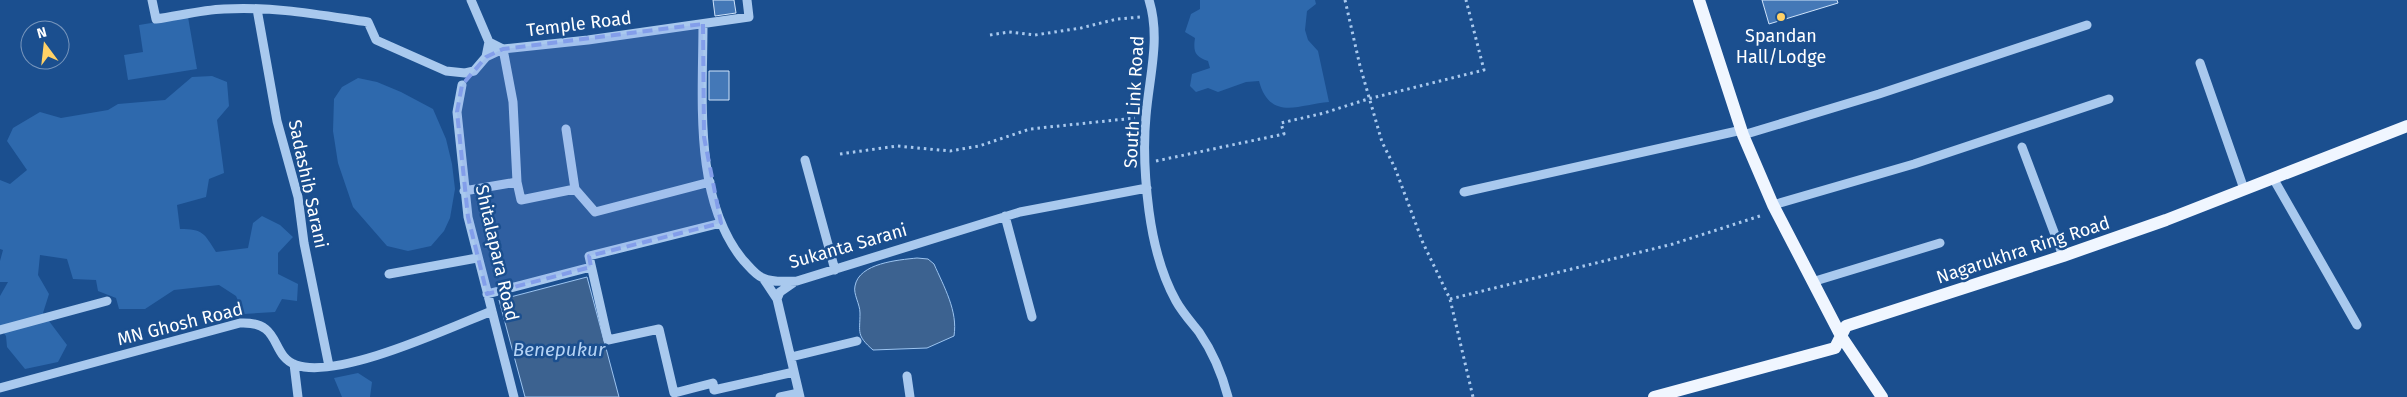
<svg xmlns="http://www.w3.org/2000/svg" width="2407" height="397" font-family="'Fira Sans',sans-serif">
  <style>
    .green { fill: #2e69ad }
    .water { fill: #3c6290; stroke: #9cc4f0 }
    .building { fill: #4478b7; stroke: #cfe3fa }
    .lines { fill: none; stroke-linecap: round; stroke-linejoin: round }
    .path { stroke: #a9c9ee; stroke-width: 3; stroke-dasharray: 2.5 4; stroke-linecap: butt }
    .minor { stroke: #a9c9ee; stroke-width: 9 }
    .major { stroke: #f0f6ff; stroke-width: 12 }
    .marked { fill: #839eea; fill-opacity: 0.2; stroke: #839eea; stroke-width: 4; stroke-dasharray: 10 6; stroke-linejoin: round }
    .poi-dot { fill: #ffd166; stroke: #1b4f8f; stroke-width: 2 }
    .labels { text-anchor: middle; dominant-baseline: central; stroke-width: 5; stroke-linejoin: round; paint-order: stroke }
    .street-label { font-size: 18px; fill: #fff; stroke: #1b4f8f }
    .poi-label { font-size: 18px; fill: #fff; stroke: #1b4f8f }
    .water-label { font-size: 19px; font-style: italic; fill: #b5d3f5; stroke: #1b4f8f }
  </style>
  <rect width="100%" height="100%" fill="#1b4f8f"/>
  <path class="green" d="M1200,0H1315L1316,4L1307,11L1305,30L1308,40L1318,51L1329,102C1300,104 1270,122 1259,81L1246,82L1218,92L1208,88L1196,92L1190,86L1192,74L1210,68L1208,61C1195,56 1193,52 1195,38L1185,32L1191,14L1200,9Z
    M188,17L197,69L128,80L124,55L143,52L139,25Z
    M212,76L227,82L229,106L217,120L224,173L209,179L206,197L177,205L180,229C203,229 204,233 216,252L248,248L253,223L262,216L280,225L293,237L278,253V274L298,284L297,301L282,299L275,312L244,314L236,296L219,285L174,290L145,309H119L116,298L98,291L96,280L73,279L67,259L40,255L38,275L49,294L43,313L67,345L58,362L25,369L7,347L6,336L0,328V296L8,282H0V261L3,250L0,249V180L10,184L27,170L7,141L13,128L40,112L61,118L108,110L118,104L165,100L192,77Z
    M358,78L377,82L401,92L433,109L446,139L452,164L455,189L450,218L444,231L431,246L408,251L387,246L353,207L338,163L333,131L334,99L342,87Z
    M358,373L372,382L370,397H342L334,378Z"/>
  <path class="water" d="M917,258L928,259L934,264C944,287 958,311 954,336L927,348L873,350C856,335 860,333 860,313C860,304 853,294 855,286C859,263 898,260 917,258Z
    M587,277L619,397H525L499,300Z"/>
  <path class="building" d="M713,0H734L736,13L715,16Z
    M1762,0H1837L1838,3L1769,24Z
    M709,71H729V100H709Z"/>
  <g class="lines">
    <path class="path" d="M1345,0L1360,66L1382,142L1395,168L1423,243L1450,299L1473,397
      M990,35L1009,32L1035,35L1081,28L1117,19L1141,17
      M840,154L897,146L950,151L979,146L1030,129L1135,118
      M1156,161L1284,134L1281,123L1324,113L1368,99L1484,70L1466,0
      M1450,299L1673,244L1763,215"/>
    <path class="minor" d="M152,0L156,19C178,16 201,10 224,9C273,6 320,15 368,22L376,40L446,71L465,73L474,71L486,57
      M471,0L489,42
      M1149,0C1161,39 1149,77 1146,116C1143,147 1145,180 1149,211C1153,241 1161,274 1176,301C1182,312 1191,322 1199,332C1212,351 1222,374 1228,397
      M257,9L277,121L298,197L304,243L329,366
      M703,24C703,98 693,199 743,260C749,266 755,275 763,278C773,283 786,281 797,281L1020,212L1147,188
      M489,42L503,49L486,57Z
      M2200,63L2244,189
      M462,85L457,112L468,217L514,397
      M1743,135L1879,94L2087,25
      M2022,147L2063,256
      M805,160L835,270
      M2273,178L2357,325
      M517,182L513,102L503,49L588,40L749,17L747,0
      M575,189L595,212L710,182
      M464,191L517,182L521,200L575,189L566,129
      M1464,192L1742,130
      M1773,205L1914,164L2109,99
      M1005,216L1032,317
      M721,223L589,256L608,340L659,329L674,393L713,383L714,390L794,372
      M389,274L477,258
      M763,278L777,299L780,292L793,283
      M1812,282L1940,243
      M487,294L591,267
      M777,299L800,397
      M0,330L107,301
      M791,357L857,341
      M294,364L298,397
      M907,376L910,397
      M0,388L240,323C283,321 269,355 296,365C338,380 449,328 492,311
      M780,397L799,393"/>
    <path class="major" d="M1699,0L1743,135L1773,205L1841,336L1882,397
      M1654,397L1835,348L1846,326L2063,256L2166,220L2407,126"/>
  </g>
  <path class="marked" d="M703,24L704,137L721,223L589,256L591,267L487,294L468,217L457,112L462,85L486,57L503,49Z"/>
  <circle class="poi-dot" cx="1781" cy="17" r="5"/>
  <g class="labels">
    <g class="street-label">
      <text transform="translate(579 24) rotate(-7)">Temple Road</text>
      <text transform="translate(1134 102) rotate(-87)">South Link Road</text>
      <text transform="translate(308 184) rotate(78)">Sadashib Sarani</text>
      <text transform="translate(848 246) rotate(-16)">Sukanta Sarani</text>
      <text transform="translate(2023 250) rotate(-18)">Nagarukhra Ring Road</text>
      <text transform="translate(497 253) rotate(77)">Shitalapara Road</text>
      <text transform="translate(180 324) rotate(-14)">MN Ghosh Road</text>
    </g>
    <g class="poi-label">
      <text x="1781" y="36">Spandan<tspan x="1781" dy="21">Hall/Lodge</tspan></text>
    </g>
    <g class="water-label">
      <text x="559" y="349">Benepukur</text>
    </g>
  </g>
  <g transform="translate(45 45) rotate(345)"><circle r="24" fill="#1b4f8f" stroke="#7695bc"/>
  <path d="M0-4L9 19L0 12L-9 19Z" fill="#ffd166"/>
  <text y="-8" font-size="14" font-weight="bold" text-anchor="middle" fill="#ffffff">N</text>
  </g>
</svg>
